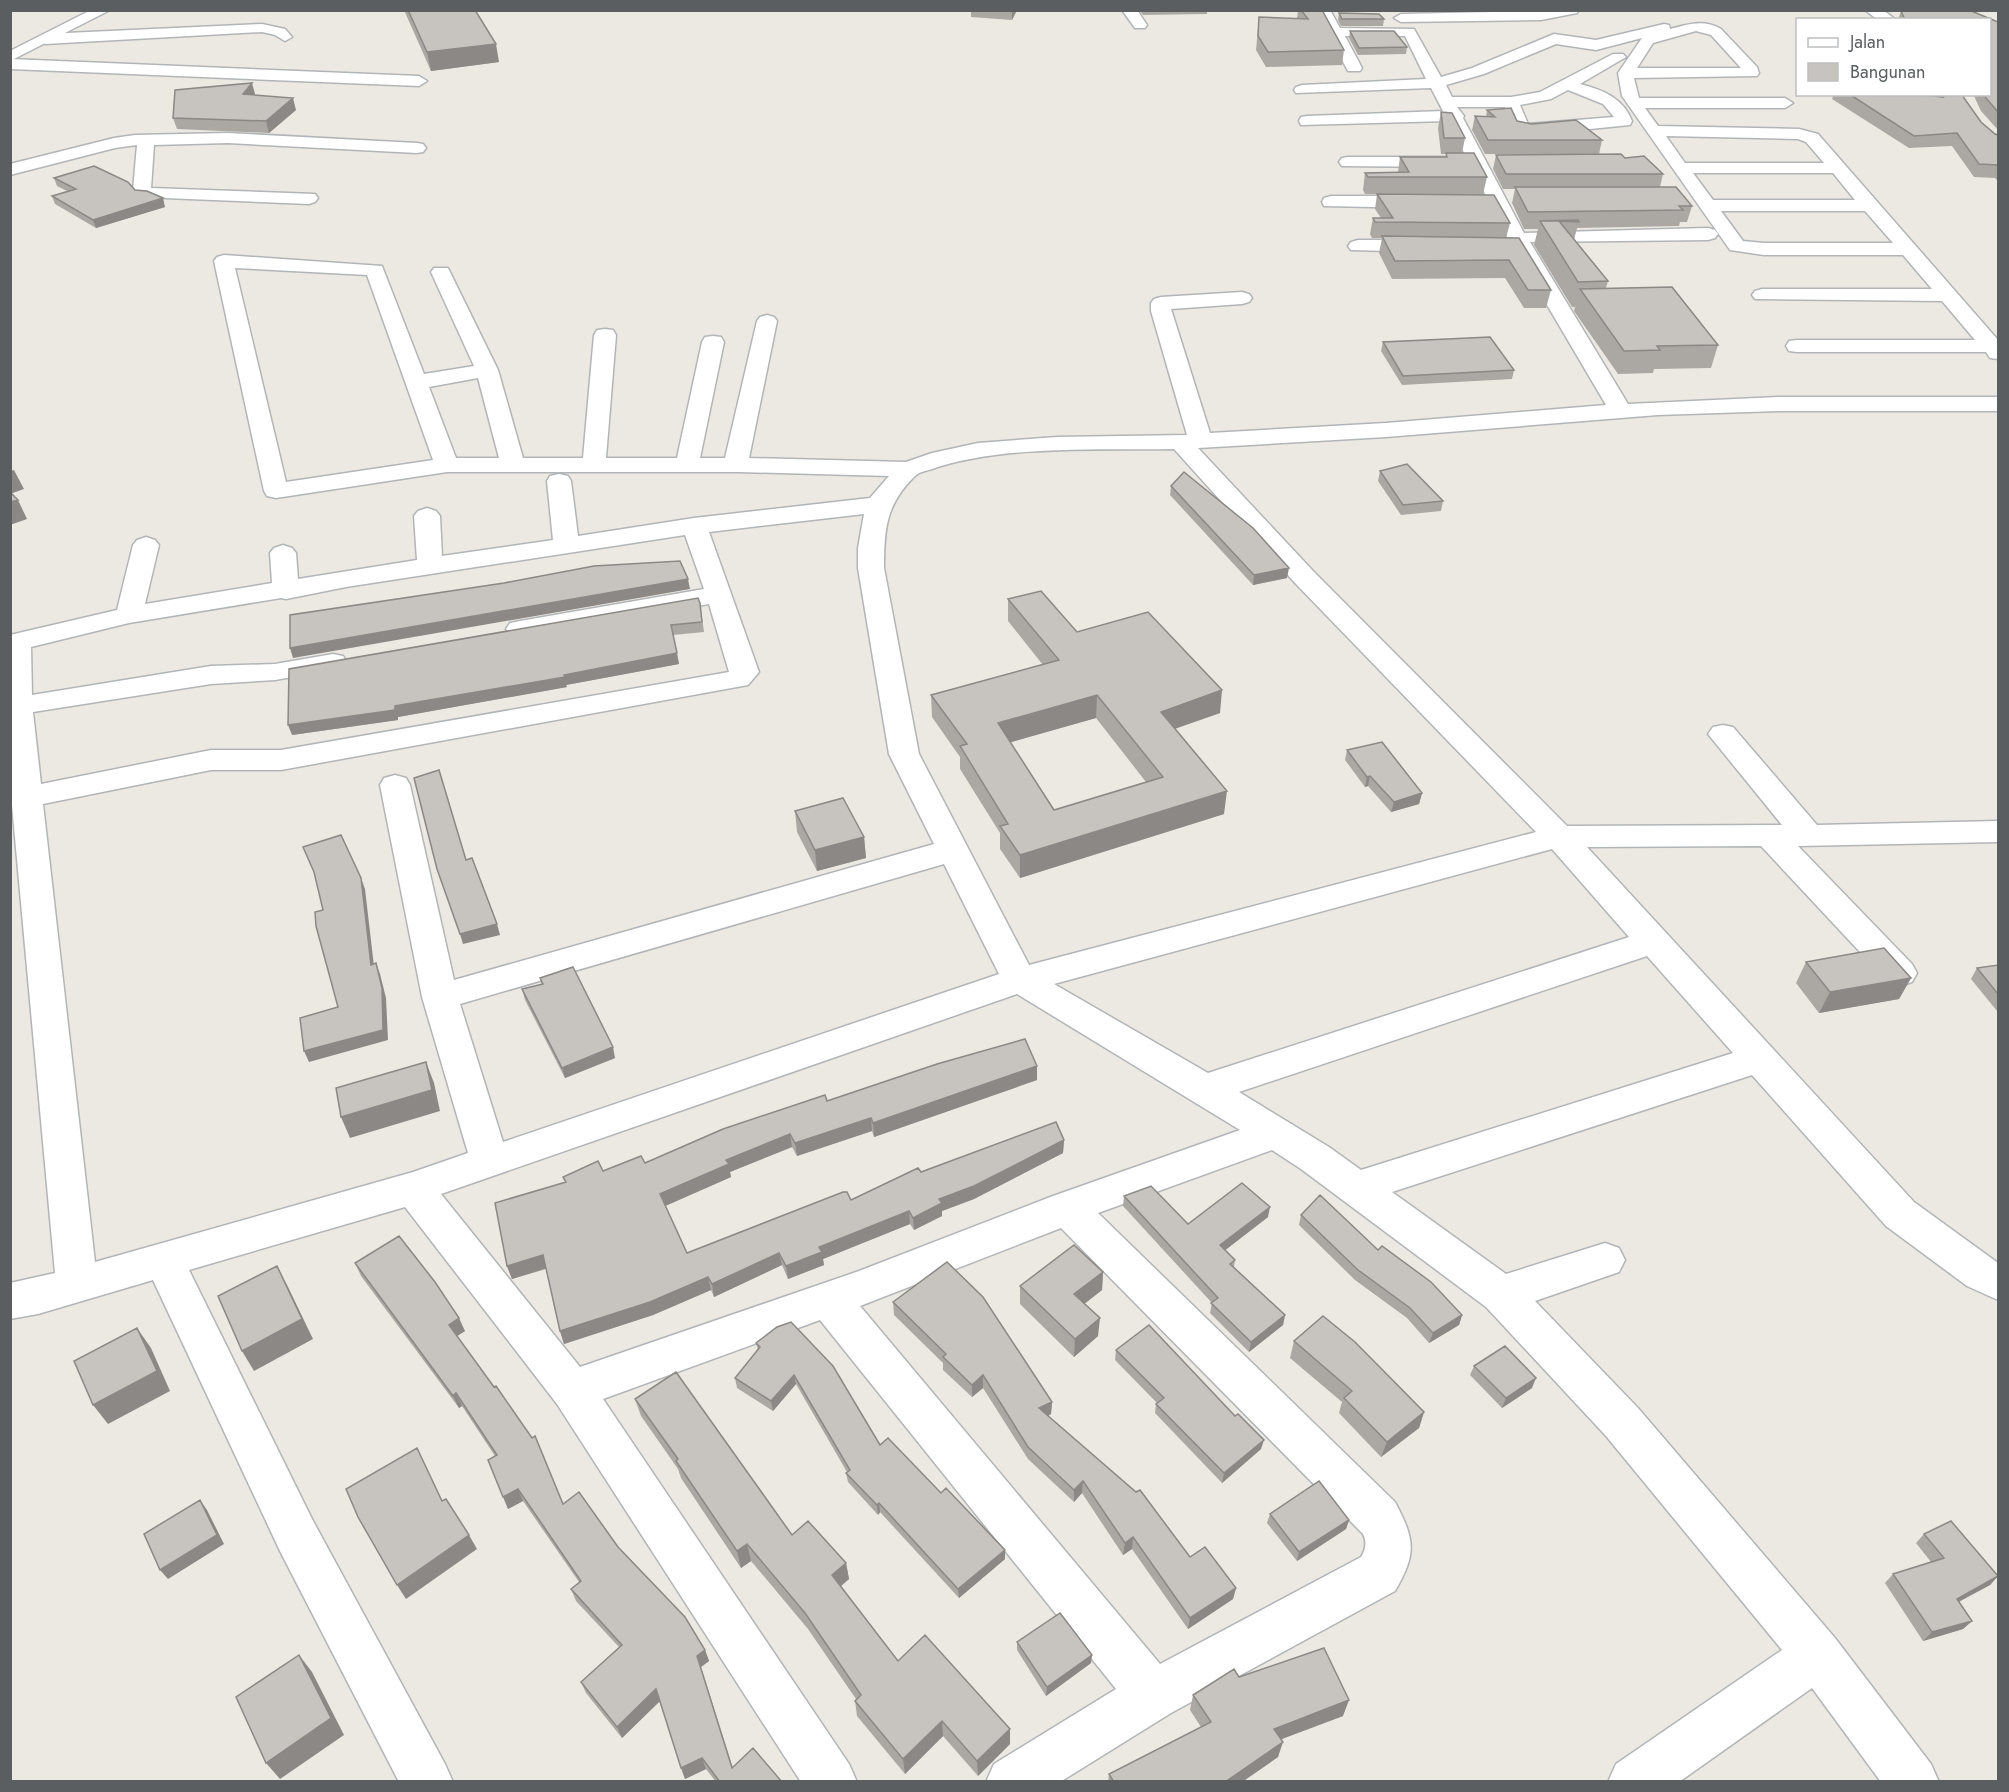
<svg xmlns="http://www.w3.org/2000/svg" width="2009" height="1792" font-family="Jost,sans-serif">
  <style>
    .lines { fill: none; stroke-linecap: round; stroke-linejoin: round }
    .street-casing { stroke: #b2b5b8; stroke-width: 3 }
    .secondary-casing { stroke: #b1b5b8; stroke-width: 3 }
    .street { fill: #fff; fill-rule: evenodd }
    .secondary { fill: #fff; fill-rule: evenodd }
    .wall { fill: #aba8a3; fill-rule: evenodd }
    .shaded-wall { fill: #8b8885 }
    .building { fill: #c7c3be; stroke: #8b8885; stroke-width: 1.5; fill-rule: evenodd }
  </style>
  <rect width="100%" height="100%" fill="#ece9e2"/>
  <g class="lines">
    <g class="street-casing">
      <path id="street" d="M1122,10H1137L1147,25L1145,28H1135Z
        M1315,10H1330L1340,28L1414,29L1441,77L1472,68L1554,34L1596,40L1664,24L1669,25L1670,29C1689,24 1704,19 1721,29L1757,67L1759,73L1757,76L1634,78L1639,98H1785L1793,103L1785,108H1645L1658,126L1799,129L1818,134L1998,340V359L1990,358L1986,352H1797L1789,351L1786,346L1789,341L1797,340H1975L1942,301L1755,299L1752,295L1755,291L1762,289H1932L1903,255H1764L1730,250L1622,96L1618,73L1642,38L1596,50L1556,44L1484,74L1446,85L1452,97H1511L1540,92L1613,54H1623L1626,57L1580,84C1603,90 1623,98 1632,121L1630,125L1530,135L1515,132L1505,107H1457L1464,116L1463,118L1524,233L1708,228L1715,230L1718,234L1715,238L1708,240L1530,242L1628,404L1778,397H1998V411H1778L1658,415L1386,437L1198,448L1314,572L1567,826L1782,825L1708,734L1713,727L1723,725L1733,727L1817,825L1998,821V842L1798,846L1912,964L1917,973L1912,982L1900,986L1888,982L1761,846L1587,847L1914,1202L1998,1263V1300L1967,1286L1886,1226L1752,1075L1392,1192L1506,1274L1605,1243L1619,1248L1625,1260L1619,1272L1535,1301L1638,1408L1835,1638L1931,1764L1939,1782H1881L1812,1688L1679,1782H1608L1616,1764L1782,1650L1606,1436L1486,1307L1301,1169L1272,1150L1098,1213L1395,1502C1415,1540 1417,1553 1395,1591L1171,1713L1060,1782H986L994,1764L1116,1689L820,1320L603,1399L849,1764L857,1782H801L557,1404L405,1207L189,1270L312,1519L445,1764L453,1782H399L280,1551L153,1280L38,1314L10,1319V1283L55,1273L10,783V635L117,610L133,545L137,540L146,537L155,540L159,545L145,604L272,583L270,553L274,548L283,545L292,548L296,553L298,579L417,560L414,516L418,511L427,508L436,511L440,516L442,556L553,540L547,481L550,476L559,474L568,476L571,481L578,536L694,518L870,498L889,476L739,472H447L276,498L267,496L264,491L214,261L217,257L224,255L382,266L424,374L474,366L431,272L434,268H448L498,370L523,458H583L594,335L597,330L605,329L613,330L616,335L606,458H677L702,342L705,337L713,336L721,337L724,342L700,458H725L757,321L760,317L767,315L774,317L777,321L749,458L906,462L932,453L978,443L1057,437L1187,435L1151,311V303L1154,299L1161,297L1242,292L1249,294L1252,298L1249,302L1242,304L1171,309L1210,433L1386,423L1606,405L1507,237L1448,121L1301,125L1299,121L1301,117L1307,116L1443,111L1431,88L1296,93L1294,90L1296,87L1302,85L1426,79L1405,36H1345L1362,68L1360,71H1348ZM1696,31L1711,35L1741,68H1637L1653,43ZM1568,90L1603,104L1614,117L1528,124L1520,105L1551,99ZM1666,136L1798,139L1806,142L1824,163H1685ZM1693,173H1833L1855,200H1713ZM1721,211H1865L1893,243H1764L1743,241ZM235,268L367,275L433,460L286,482ZM478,378L499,458H456L429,387ZM1174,449L1296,584L1536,832L1029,965L919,754L884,568C884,529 886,504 915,476C919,472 926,471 932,469C1001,445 1100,450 1174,449ZM864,514L858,548V568L889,754L934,844L454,980L410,785L406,778L395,775L384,778L380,785L422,997L468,1153L413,1172L95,1262L43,804L211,770H281L748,685L759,672L709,532ZM685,535L704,589L520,621L510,623L506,629L510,635L520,637L709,604L729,672L281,750H211L41,784L33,712L211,684L275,680L343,668L347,662L343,656L333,654L275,664L211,666L32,695L31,647L129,623L281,598L286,599L346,587ZM1552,849L1629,937L1208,1073L1054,984ZM944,864L999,974L503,1142L460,1004ZM1647,956L1733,1053L1361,1170L1329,1147L1239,1092ZM1017,994L1240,1130L1053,1196L859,1271L580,1367L441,1194ZM1061,1228L1363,1534C1367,1542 1366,1549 1361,1557L1160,1664L860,1306Z
        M1579,10L1577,13L1541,20L1401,22L1394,18L1401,14Z
        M1865,10H1883L1896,20H1878Z
        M262,24L285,29L292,37L285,41L275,35L262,32L45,44L37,39L45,34Z
        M10,59L419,76L427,81L419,86L10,69Z
        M228,133L417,143L423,144L426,148L423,152L417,153L228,143L154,145L151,188L315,194L318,198L315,202L309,204L140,197L133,190L137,145L115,148L10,175V164L114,138L135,135Z
        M1348,157H1445L1451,158L1454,162L1451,166L1445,167L1342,166L1339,162L1342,158Z
        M1331,196H1420L1427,198L1429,202L1427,206L1420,208L1324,206L1322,202L1324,198Z
        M1358,240H1425L1432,242L1435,246L1432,250L1425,252L1351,250L1348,246L1351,242Z"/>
    </g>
    <g class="secondary-casing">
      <path id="secondary" d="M91,10H110L10,61V51Z"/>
    </g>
    <use href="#street" class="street"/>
    <use href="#secondary" class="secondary"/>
  </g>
  <path class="wall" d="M404,10H475L499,62L431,71Z
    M971,10H1017L1012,20L971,17Z
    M1139,10H1207V14L1143,15Z
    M1298,10H1322L1344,50L1342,65L1266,67L1256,50L1259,17L1297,19Z
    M1969,10L1998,22V130L1981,111L1973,94H1989V20H1898L1901,11Z
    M1339,13L1384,19L1383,26H1341L1338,20Z
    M1350,31L1407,47L1406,54L1358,55L1349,38Z
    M255,94L254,95L296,110L269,133L177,129L173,118Z
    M1834,94H1916L1932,96L1931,94H1963L1964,98L1981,122L1995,134L1998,135V181L1995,178L1974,177L1952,146L1909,148L1832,99Z
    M1487,110L1517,121L1602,140L1599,154H1485L1472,130L1475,116L1486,117Z
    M1441,112L1465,138L1462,153L1487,177L1483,194H1392L1510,223L1506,238L1551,290L1546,308H1524L1505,278L1392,279L1379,253L1382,238H1372L1370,234L1373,218H1381L1375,209L1377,194H1365L1363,190L1365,173L1398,172L1400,157H1446V154H1441L1438,128Z
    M1496,155L1625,158L1663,174L1660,187L1692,206L1687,222H1680L1679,226L1577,228L1574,240L1608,281L1606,288L1718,345L1711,368L1654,369L1653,373L1618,374L1574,311L1575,307H1572L1534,245L1538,229H1524L1512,203L1515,189H1503L1493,169Z
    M54,178L165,207L96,228L55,204L52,196L67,191L57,186Z
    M1383,342L1514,370L1512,379L1402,385L1381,351Z
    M1380,471L1443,501L1441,511L1401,515L1378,481Z
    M1171,486L1287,578L1253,585L1170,495Z
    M1008,599L1077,632L1220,713L1175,729L1224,814L1020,878L1000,849V833L960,769V757L932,717L931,695L1043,665L1008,621ZM1096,718L1146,782L1054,810L1010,742Z
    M700,603L704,632L673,635L679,664L566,685L567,687L398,717V720L292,735Z
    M1347,750L1422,793L1419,804L1391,812L1368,786L1365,787L1345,760Z
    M795,811L864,837L866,858L817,871L797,832Z
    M1806,962L1911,978L1899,999L1819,1013L1796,983Z
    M1998,965V1011H1997L1971,979L1977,968Z
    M540,978L615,1058L565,1078L525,1000L522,989L542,985Z
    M1037,1080L874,1137L872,1131L797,1156L792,1147L730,1172L731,1177L665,1206L687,1253L851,1200L921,1172L1064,1140L1063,1153L974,1199L942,1211V1216L914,1230L910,1224L823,1259L824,1265L788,1279L782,1265L714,1297L711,1290L653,1315L564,1344L560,1331L546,1269L512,1279L507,1266L565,1182L563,1177L603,1171L645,1163L827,1101Z
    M1124,1196L1188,1224L1268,1217L1225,1250L1235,1260L1234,1267L1285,1315L1283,1325L1249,1352L1210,1313L1212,1303L1123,1206Z
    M1301,1215L1378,1250L1462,1315L1459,1325L1429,1343L1407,1318L1355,1280L1299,1225Z
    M355,1263L465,1331L457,1336L563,1504L618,1547L705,1650L709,1661L701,1667L733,1768L782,1782H716L706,1769L685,1779L660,1701L622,1738L586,1693L581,1682L619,1647L576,1601L571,1589L579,1582L523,1501L508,1509L495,1456L462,1406L459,1408L361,1276Z
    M1103,1272L1102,1290L1084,1304L1098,1336L1074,1357L1020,1304V1286Z
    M893,1302L1052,1402L1051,1414L1048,1416L1190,1557L1236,1588L1233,1599L1188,1629L1132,1549L1123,1555L1082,1493L1074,1502L1028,1459L983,1388L972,1397L943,1370V1363L894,1315Z
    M1294,1341L1424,1412L1419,1428L1381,1457L1339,1413L1342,1402L1290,1358Z
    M756,1343L880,1445L1005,1559L959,1598L880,1512L878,1515L848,1482L846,1473L847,1472L796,1384L773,1411L737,1388L735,1378L758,1350Z
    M1116,1350L1235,1416L1261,1449L1222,1483L1155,1413L1156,1404L1157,1403L1115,1360Z
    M1474,1366L1532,1388L1502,1408L1470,1375Z
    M635,1399L792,1535L846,1563L849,1579L841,1586L898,1661L1010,1744L978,1776L943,1736L905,1774L857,1716L855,1701L856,1699L808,1629L751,1561L741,1568L681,1478L678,1469L641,1416Z
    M1270,1514L1349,1520L1346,1529L1297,1561L1267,1523Z
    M1924,1534L1998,1576L1990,1585L1959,1602L1972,1621L1963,1629L1923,1641L1885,1583L1893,1574L1931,1562L1916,1543Z
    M1017,1642L1091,1663L1046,1696L1017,1650Z
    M1239,1677L1343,1716L1281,1739L1278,1757L1242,1782H1108L1109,1774L1201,1727L1190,1710L1193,1695Z"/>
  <path class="shaded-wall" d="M1012,10H1017L1012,20Z
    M496,44L499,62L431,71L427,52Z
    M252,83L255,94L247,106L243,94Z
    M293,98L296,110L269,133L266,121Z
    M163,198L165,207L96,228L93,220Z
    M14,470L24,489L10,494V471Z
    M18,500L27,519L10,525V502Z
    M1289,568L1287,578L1253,585L1254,575Z
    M688,579L690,589L293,658L290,648Z
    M677,653L679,664L566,685L567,687L398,717V720L292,735L288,725L395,706Z
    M1222,690L1220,713L1159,734L1161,712Z
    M1097,695L1096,718L998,746V723Z
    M1370,776L1368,786L1365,787L1367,777Z
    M1227,791L1224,814L1020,878V855Z
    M1422,793L1419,804L1391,812L1394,802Z
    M864,837L866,858L817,871L815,850Z
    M361,878L365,889L375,975L371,965Z
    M497,924L500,935L463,944L460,934Z
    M376,963L380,974L386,998L388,1040L309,1062L304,1051Z
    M1911,978L1899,999L1819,1013L1830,992Z
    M613,1047L615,1058L565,1078L562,1068Z
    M426,1062L434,1083L440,1111L350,1138L341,1117Z
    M1037,1066V1080L874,1137L873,1123Z
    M871,1118L872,1131L797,1156L795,1143Z
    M790,1134L792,1147L730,1172L731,1177L663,1207L660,1194L726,1160Z
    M1064,1140L1063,1153L974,1199L942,1211V1216L914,1230L913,1218L939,1199Z
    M1270,1207L1268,1217L1219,1255L1220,1245Z
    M909,1211L910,1224L823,1259L824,1265L788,1279L786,1266L819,1247Z
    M779,1253L782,1265L714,1297L712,1284Z
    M543,1255L547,1268L512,1279L507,1266Z
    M277,1266L288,1287L313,1339L254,1371L242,1351Z
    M1103,1272L1102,1290L1074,1312V1294Z
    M708,1277L711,1290L653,1315L564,1344L560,1331Z
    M1285,1315L1283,1325L1249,1352L1251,1342Z
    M1462,1315L1459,1325L1429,1343L1433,1333Z
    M459,1318L465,1331L454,1338L449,1325Z
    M1100,1318L1098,1336L1074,1357L1075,1339Z
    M137,1328L151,1348L170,1391L108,1424L93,1405Z
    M794,1375L796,1384L773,1411L771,1401Z
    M983,1375V1388L972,1397V1385Z
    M1536,1378L1532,1388L1502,1408L1506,1398Z
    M456,1393L462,1406L459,1408L453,1396Z
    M1052,1402L1051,1414L1039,1421V1408Z
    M1424,1412L1419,1428L1381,1457L1387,1442Z
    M1264,1440L1261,1449L1222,1483L1224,1473Z
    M1083,1481L1082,1493L1074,1502V1490Z
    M518,1489L523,1501L508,1509L503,1497Z
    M200,1500L207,1510L224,1544L168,1579L160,1570Z
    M879,1503L880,1512L878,1515L877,1505Z
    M1349,1520L1346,1529L1297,1561L1299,1552Z
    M469,1535L477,1549L406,1599L397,1585Z
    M1133,1537L1132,1549L1123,1555L1125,1543Z
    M747,1544L751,1561L741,1568L737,1551Z
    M1005,1550V1559L959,1598L958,1589Z
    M846,1563L849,1579L835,1591L832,1575Z
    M1998,1576L1990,1585L1948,1607L1957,1599Z
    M1236,1588L1233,1599L1188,1629L1190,1618Z
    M1972,1621L1963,1629L1923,1641L1932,1632Z
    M705,1650L709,1661L701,1667L697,1656Z
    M299,1655L312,1672L344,1735L280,1779L266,1763Z
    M1092,1655L1091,1663L1046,1696L1047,1687Z
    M656,1689L661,1700L622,1738L617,1727Z
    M1349,1700L1343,1716L1269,1744L1274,1729Z
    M942,1721L943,1736L905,1774L903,1759Z
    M1010,1729V1744L978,1776L977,1761Z
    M1283,1742L1278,1757L1242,1782H1227L1228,1780Z
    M702,1758L706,1769L685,1779L681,1768Z"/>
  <path class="building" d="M408,10H475L496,44L427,52Z
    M1301,10H1322L1344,50L1268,52L1258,36L1259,17L1308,19Z
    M1969,10L1998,22V112L1986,98L1984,94H1989V20H1905L1901,11Z
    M1339,13L1379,14L1384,19H1342Z
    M1350,31H1394L1407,47L1359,48Z
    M252,83L243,94L293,98L266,121L173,118L175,90Z
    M1849,94H1916L1943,97L1941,94H1963L1964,98L1981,122L1995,134L1998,135V165L1979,164L1957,133L1914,136Z
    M1511,108L1517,121L1532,124L1576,120L1602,140H1488L1475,116L1495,117L1487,110Z
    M1441,112L1452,113L1465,138H1444Z
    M1446,153H1474L1487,177H1368L1365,173L1409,172L1400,157H1447Z
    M1621,154L1625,158L1644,156L1663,174H1506L1496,155Z
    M94,166L128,182L135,190L147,191L163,198L93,220L52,196L76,189L54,178Z
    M1515,187H1676L1692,206H1679L1683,210L1528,212Z
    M1377,194L1494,195L1510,223L1375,222L1373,218H1393Z
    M1578,220L1579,222L1559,221L1608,281L1578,282L1540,221Z
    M1382,236L1519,238L1551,290H1528L1509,260L1395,261Z
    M1672,287L1718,345L1657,346L1660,350L1624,351L1580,289Z
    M1490,337L1514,370L1403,376L1383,342Z
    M1407,464L1443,501L1403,505L1380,471Z
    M1184,472L1253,528L1289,568L1254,575L1171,486Z
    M10,492L18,500L10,502Z
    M680,561L688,579L290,648V615L504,583L594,566Z
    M1041,591L1077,632L1148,612L1222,690L1161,712L1227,791L1020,855L1000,826L1008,824L960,746L967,744L931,695L1059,660L1008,599ZM1097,695L1163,777L1054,810L998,723Z
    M698,598L700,603L702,622L671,625L677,653L564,675L565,677L395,706V710L288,725L289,669Z
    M1382,742L1422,793L1394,802L1370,776L1367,777L1347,750Z
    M439,770L466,860L472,858L497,924L460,934L437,869L414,778Z
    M843,798L864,837L815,850L795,811Z
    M341,835L361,878L371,965L376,963L382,988L383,1030L304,1051L300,1018L338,1007L316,926L315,912L323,910L314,872L303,847Z
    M1884,948L1911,978L1830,992L1806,962Z
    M1998,965V994L1977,968Z
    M573,967L613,1047L562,1068L522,989L543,984L540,978Z
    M1025,1039L1037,1066L873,1123L871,1118L795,1143L790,1134L726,1160L729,1164L660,1194L687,1253L843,1192H847L851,1200L918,1168L921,1172L1056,1122L1064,1140L974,1186L939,1199L942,1203L913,1218L909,1211L819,1247L822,1252L786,1266L779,1253L712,1284L708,1277L650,1302L560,1331L543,1255L507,1266L495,1203L566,1182L563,1177L598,1161L603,1171L641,1156L645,1163L723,1129L825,1095L827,1101L937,1064Z
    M426,1062L432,1090L341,1117L336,1088Z
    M1242,1183L1270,1207L1220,1245L1235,1260L1230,1264L1285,1315L1251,1342L1211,1303L1218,1298L1124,1196L1151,1186L1188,1224Z
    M1320,1195L1378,1250L1382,1246L1431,1282L1462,1315L1433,1333L1410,1308L1358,1270L1301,1215Z
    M399,1236L435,1282L459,1318L449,1325L494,1387L496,1386L532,1438L535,1436L563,1504L579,1492L618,1547L685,1617L705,1650L697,1656L732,1768L753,1748L782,1782H720L702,1758L681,1768L656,1689L617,1727L581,1682L622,1645L571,1589L581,1581L518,1489L503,1497L488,1460L497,1455L456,1393L453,1396L355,1263Z
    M1074,1245L1103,1272L1074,1294L1100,1318L1075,1339L1020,1286Z
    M947,1262L983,1297L1052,1402L1039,1408L1136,1492L1140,1490L1190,1557L1205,1547L1236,1588L1190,1618L1133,1537L1125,1543L1083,1481L1074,1490L1028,1447L983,1375L972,1385L943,1357L946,1354L893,1302Z
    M277,1266L302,1319L242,1351L218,1296Z
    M1323,1316L1355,1342L1424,1412L1387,1442L1344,1398L1352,1391L1294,1341Z
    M791,1322L833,1366L880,1445L888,1438L941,1493L946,1488L1005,1550L958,1589L879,1503L877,1505L846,1473L850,1470L794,1375L771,1401L735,1378L760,1347L756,1343L777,1327Z
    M1149,1325L1235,1416L1238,1414L1264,1440L1224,1473L1156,1404L1164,1398L1116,1350Z
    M137,1328L157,1371L93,1405L74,1361Z
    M1505,1346L1536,1378L1506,1398L1474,1366Z
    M676,1372L792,1535L808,1521L846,1563L832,1575L898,1661L925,1635L1010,1729L977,1761L942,1721L903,1759L855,1701L861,1695L805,1613L747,1544L737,1551L676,1461L678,1459L635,1399Z
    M417,1448L442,1501L446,1499L469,1535L397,1585L358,1517L346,1489Z
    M1319,1481L1349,1520L1299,1552L1270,1514Z
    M200,1500L217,1535L160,1570L144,1534Z
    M1951,1521L1998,1576L1957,1599L1972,1621L1932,1632L1893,1574L1944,1558L1924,1534Z
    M1060,1613L1092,1655L1047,1687L1017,1642Z
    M1324,1648L1349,1700L1274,1729L1283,1742L1228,1780L1229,1782H1114L1109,1774L1211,1722L1193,1695L1234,1669L1239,1677Z
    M299,1655L331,1718L266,1763L236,1697Z"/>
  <rect width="2009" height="1792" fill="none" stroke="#5a5e61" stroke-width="24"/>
  <rect x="1796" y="18" width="195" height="78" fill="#ffffff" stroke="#bdbfc0" stroke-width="1.5"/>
  <rect x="1808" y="38" width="30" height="9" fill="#ffffff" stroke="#bdbfc0" stroke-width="1.5"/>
  <text x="1850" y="48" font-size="18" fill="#5a5e61">Jalan</text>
  <rect x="1808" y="63" width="30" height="18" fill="#c7c3be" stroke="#bdbfc0" stroke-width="1.5"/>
  <text x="1850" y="78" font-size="18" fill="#5a5e61">Bangunan</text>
</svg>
